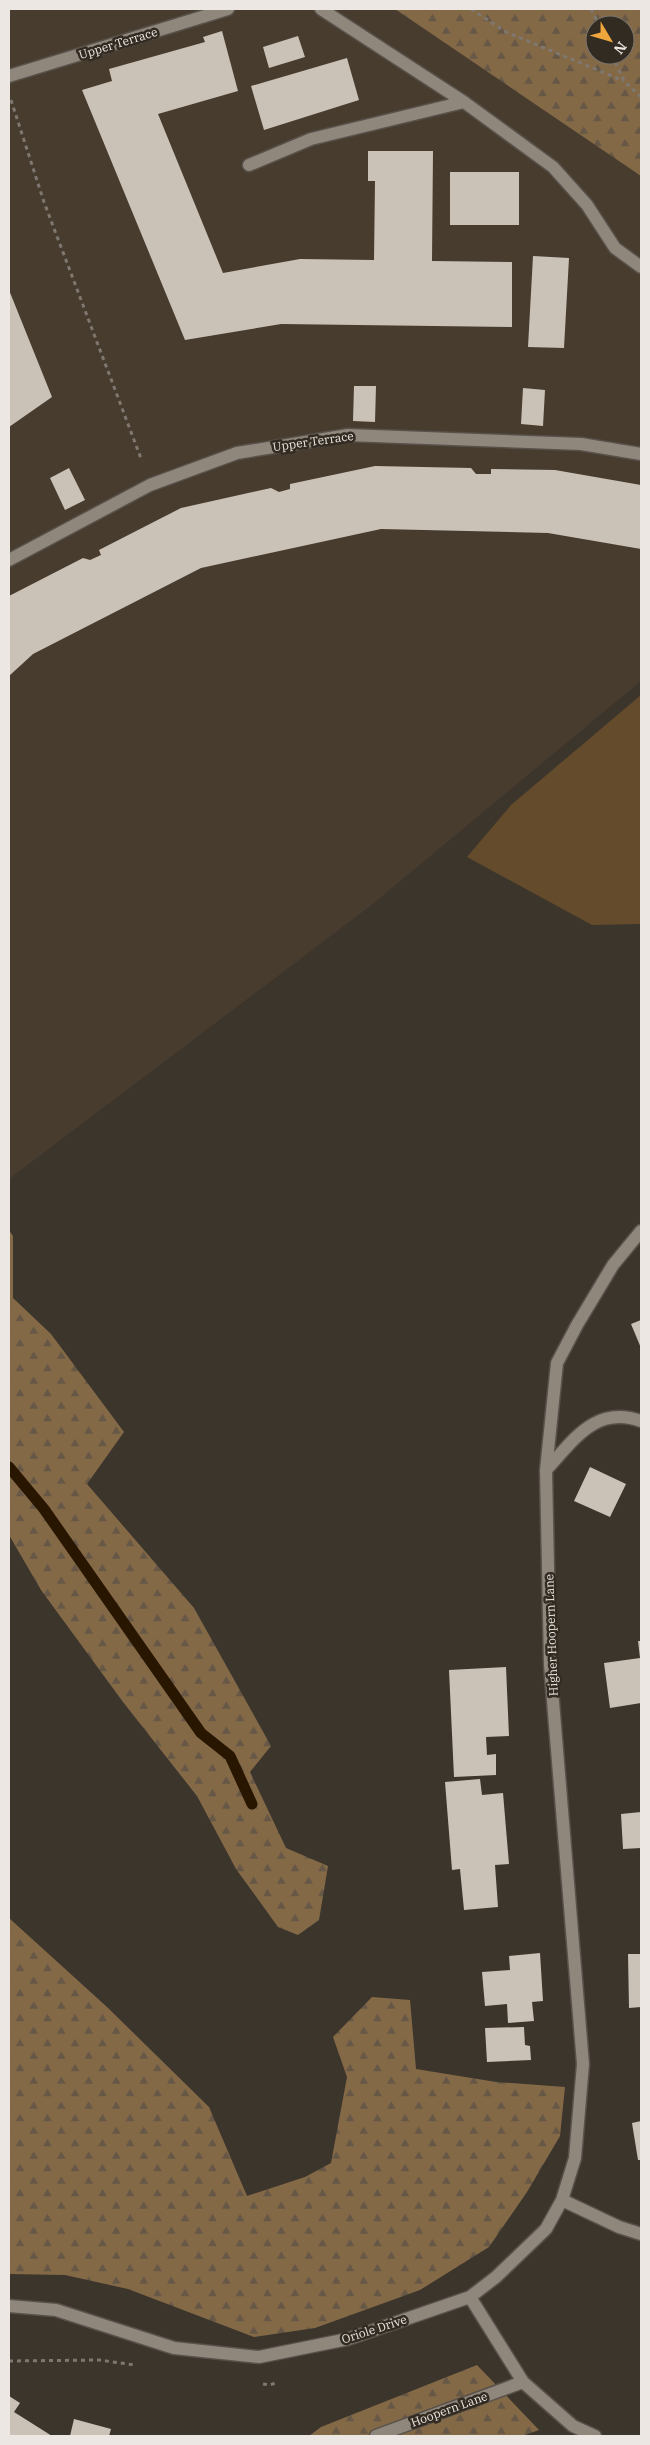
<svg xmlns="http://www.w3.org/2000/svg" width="650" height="2445" font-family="'IBM Plex Serif',serif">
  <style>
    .built { fill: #483c2e; fill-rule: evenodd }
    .green { fill: #644b2b }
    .forest { fill: url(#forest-firs); fill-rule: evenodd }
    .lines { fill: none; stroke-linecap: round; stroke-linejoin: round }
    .stream { stroke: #281600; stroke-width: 11 }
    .building { fill: #cbc2b7 }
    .minor-casing { stroke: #57514a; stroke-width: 15 }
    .path { stroke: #7e7870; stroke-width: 3; stroke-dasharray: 4 4; stroke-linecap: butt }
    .minor { stroke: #8f867c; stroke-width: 12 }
    .labels { text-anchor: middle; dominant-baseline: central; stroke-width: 5; stroke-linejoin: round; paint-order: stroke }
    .street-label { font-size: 12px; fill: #ece7e2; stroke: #322b22 }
  </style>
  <defs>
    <pattern id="forest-firs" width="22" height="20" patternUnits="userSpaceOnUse" patternTransform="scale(1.25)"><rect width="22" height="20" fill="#846947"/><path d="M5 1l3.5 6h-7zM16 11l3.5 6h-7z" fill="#665746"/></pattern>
  </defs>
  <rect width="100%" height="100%" fill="#3c352c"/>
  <path class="built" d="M9,9H641V681L369,907L9,1179ZM595,25H625V55H595Z"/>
  <path class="green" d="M641,695V924L592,925L467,857L511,805Z"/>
  <path class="forest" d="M395,9H641V176ZM595,25H625V55H595Z
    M9,1230L13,1236V1298L51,1334L124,1432L87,1484L194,1608L271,1746L250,1772L286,1848L328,1866L319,1920L298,1935L278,1927L236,1869L197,1796L123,1702L41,1590L9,1535Z
    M9,1918L107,2007L209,2107L247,2196L305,2177L331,2163L347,2077L333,2037L372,1997L410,2000L416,2069L496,2082L565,2087L560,2136L527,2192L489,2247L420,2290L315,2328L254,2337L128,2289L65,2275L9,2274Z
    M477,2365L539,2430L522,2436H309L321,2427Z"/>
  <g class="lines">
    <path class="stream" d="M9,1467L44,1509L201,1733L230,1756L252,1804"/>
  </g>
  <path class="building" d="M222,31L238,91L158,114L223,273L300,259L374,260L375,181H368V151H433L432,261L512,262V327L281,324L185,340L82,90L112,81L109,69L205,42L203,37Z
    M298,36L305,57L269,68L263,47Z
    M347,58L359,100L264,130L251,86Z
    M450,172H519V225H450Z
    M533,256L569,258L564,348L528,347Z
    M9,290L52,397L9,427Z
    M354,386H376L375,422L353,421Z
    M523,388L545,390L543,426L521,424Z
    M375,466L471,468L476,474H491V469L555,470L641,485V549L548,533L381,529L201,568L33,654L9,676V596L83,558L90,560L101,555L99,550L181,508L271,488L279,492L290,489V484Z
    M69,468L85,500L65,510L50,478Z
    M641,1320V1348L631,1324Z
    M590,1467L626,1484L610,1517L574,1501Z
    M638,1641H641V1703L610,1708L604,1663L640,1658Z
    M506,1667L509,1736L486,1737L487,1755L496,1754V1775L454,1777L449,1670Z
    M480,1779L482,1795L503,1793L509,1864L495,1865L498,1907L464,1910L460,1869L452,1870L445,1782Z
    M641,1812V1848L623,1849L621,1814Z
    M540,1953L543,2001L532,2002L534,2021L508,2023L507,2004L485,2006L482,1972L510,1970L509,1956Z
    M628,1954H641V2007L629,2008Z
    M524,2027L525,2045L530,2046L531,2060L487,2062L485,2028Z
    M641,2121V2160H638L632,2123Z
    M9,2396L20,2403L14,2412L52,2436H9Z
    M74,2419L111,2429L109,2436H70Z"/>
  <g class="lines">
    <g class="minor-casing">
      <path id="minor" d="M321,9L464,102L553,167L587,205L615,248L641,267
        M9,76L228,9
        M249,165L311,139L464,102
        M9,560L150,485L237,453L348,435L581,444L641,454
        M546,1470C574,1440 595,1405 641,1421
        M562,2200L619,2227L641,2234
        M470,2297L523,2382L573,2426L595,2436
        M9,2306L56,2310L174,2348L259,2357L348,2339L470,2297L496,2277L546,2229L562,2200L575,2158L583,2064L550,1665L546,1470L557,1363L577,1325L613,1265L641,1231
        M376,2436L523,2382"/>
    </g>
    <path class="path" d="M471,9L506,32L624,81
      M591,9L599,25
      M612,55L624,81L641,97
      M11,100L44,202L142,461
      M9,2361L99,2360L135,2365
      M263,2384L270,2385L278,2382"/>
    <use href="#minor" class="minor"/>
  </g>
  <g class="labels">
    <g class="street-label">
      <text transform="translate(118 43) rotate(-17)">Upper Terrace</text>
      <text transform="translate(313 441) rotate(-8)">Upper Terrace</text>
      <text transform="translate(551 1635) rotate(-92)">Higher Hoopern Lane</text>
      <text transform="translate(374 2329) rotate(-18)">Oriole Drive</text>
      <text transform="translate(449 2409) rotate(-20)">Hoopern Lane</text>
    </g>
  </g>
  <rect width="650" height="2445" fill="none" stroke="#ece7e2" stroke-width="20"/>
  <g transform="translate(610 40) rotate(128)"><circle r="24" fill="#322b22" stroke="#7c766f"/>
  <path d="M0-4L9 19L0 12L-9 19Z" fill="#efa73d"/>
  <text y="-8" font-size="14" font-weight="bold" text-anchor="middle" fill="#ece7e2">N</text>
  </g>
</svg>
